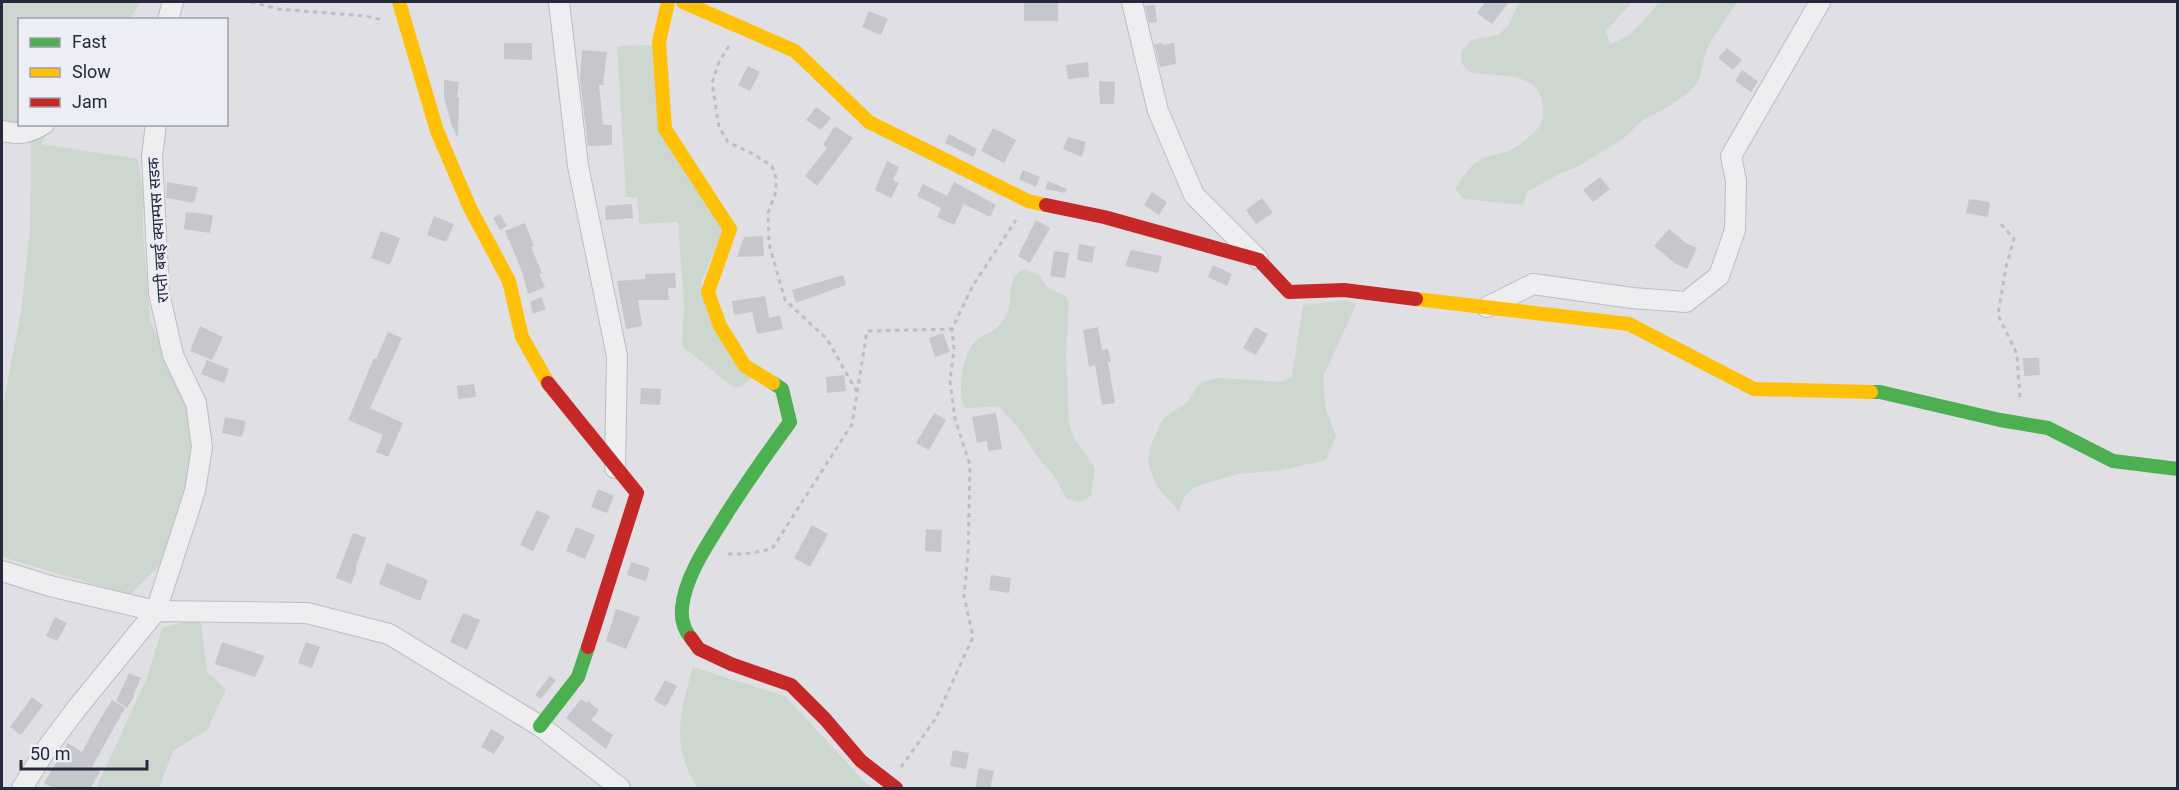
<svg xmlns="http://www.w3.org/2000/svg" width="2179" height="790" font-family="Roboto,'Noto Sans Devanagari',sans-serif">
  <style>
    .green { fill: #ccd8cf }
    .building { fill: #c6c7cc }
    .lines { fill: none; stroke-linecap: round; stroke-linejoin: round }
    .street-casing { stroke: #bcbcc2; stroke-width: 22 }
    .path { stroke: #bebec4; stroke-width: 3; stroke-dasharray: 4.5 4.5; stroke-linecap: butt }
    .street { stroke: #eeeef1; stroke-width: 20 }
    .fast { stroke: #4caf50; stroke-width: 14 }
    .slow { stroke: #ffc107; stroke-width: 14 }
    .jam { stroke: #c62828; stroke-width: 14 }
    .labels { text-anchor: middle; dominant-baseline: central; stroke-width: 5; stroke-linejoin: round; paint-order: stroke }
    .street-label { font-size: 16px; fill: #25293e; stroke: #ecedf5 }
  </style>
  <rect width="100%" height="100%" fill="#dfdfe4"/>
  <path class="green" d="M2,2H140L130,19L20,20V124L56,125L51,128L41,144L138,159L143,194V233L150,320L178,385L191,424V458L188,494L158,567L130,595L2,557V410L21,312L30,228L31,144L2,134Z
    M1519,2H1632L1606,31L1610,44C1633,37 1644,20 1659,2H1737L1711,41L1705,54L1699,81L1689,92L1668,107L1643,120L1623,139L1575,168L1563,172L1528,191L1523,205L1464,199L1455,189C1462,179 1467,168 1478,161C1487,155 1499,155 1509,151C1517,147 1537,132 1541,124C1544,118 1543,108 1542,101C1536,71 1495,76 1471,73L1461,63L1462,50L1472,40L1498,35L1508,26Z
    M655,45L661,131L723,229L701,283L750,379L744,385L734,388L682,346L684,304L678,222L639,224L637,197H626L617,46Z
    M1025,269L1039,275L1047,287L1066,297L1069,303L1066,353L1069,423L1074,438L1095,468L1091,496L1080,502L1067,499L1054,476L1037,456L1017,426L998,406L971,408L964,407C957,392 963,351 976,341C988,332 996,332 1005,318C1015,303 1003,277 1025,269Z
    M1347,300L1356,305L1323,377L1326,410L1336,436L1326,460L1282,470L1237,474L1195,487L1184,497L1179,511L1157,487L1148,463L1151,445L1162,420L1187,402L1201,382L1219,378L1282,382L1292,376L1303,305Z
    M201,621L207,672L226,690L207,730L173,751L159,788H96L147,678L162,628L180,623Z
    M693,667L785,696L865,782L873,788H698C670,747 680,712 693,667Z"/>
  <path class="building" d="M1485,2H1509L1492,24L1477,13Z
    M1024,3H1058V21H1024Z
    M1155,5L1157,22L1149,23L1145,6Z
    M869,11L888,19L881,35L862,27Z
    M504,43H532V60L504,59Z
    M1162,43V45L1174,43L1176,64L1160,67L1154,44Z
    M1727,48L1742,60L1733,70L1718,58Z
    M582,50L607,52L603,85H599L603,125H612V145L588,146L580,79Z
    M1088,62L1089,77L1068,79L1066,65Z
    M748,66L760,72L750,91L738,85Z
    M1742,70L1758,81L1751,92L1735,81Z
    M444,80L459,82L457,97H459L458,138L452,126L444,98Z
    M1099,81L1115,82L1114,104H1100Z
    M816,107L831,118L821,130L806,120Z
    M835,126L853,138L817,186L805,176L827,148L823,145Z
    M993,128L1016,140L1004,163L981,151Z
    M949,134L977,149L973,157L945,143Z
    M1068,137L1086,142L1082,157L1063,149Z
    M887,161L899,167L893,180L899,183L891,198L875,190Z
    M1023,170L1040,177L1036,187L1019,179Z
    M1600,177L1610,189L1593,202L1583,190Z
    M1048,181L1067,189L1065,193L1045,189Z
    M167,182L198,187L194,203L166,198Z
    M954,182L996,205L990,217L964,204L954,225L937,217L941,208L917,196L923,184L947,196Z
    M1152,192L1167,202L1159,215L1144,205Z
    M1262,198L1273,213L1256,224L1246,210Z
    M1969,199L1990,202L1988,217L1966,213Z
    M632,204L633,218L606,220L605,206Z
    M186,212L213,215L210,233L184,229Z
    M500,214L507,226L500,230L493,218Z
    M434,216L454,224L446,242L427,235Z
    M1036,220L1050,228L1030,263L1018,256Z
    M525,223L534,246L531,247L542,273L539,274L545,287L528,294L523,274L505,231Z
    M1669,229L1686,243L1697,248L1687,269L1676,264L1654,246Z
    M381,231L400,238L390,265L371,258Z
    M763,236L764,256L737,257L744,237Z
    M1079,244L1095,247L1092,263L1077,260Z
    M1131,250L1162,256L1158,273L1125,266Z
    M1054,251L1069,253L1065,278L1050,276Z
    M1213,265L1232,274L1227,286L1208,277Z
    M675,273L676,288H668L669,300H638L642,326L626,329L617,281L645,279V274Z
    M843,275L846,285L796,303L792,290Z
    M765,296L769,318L780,315L783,329L757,334L752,312L734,315L732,301Z
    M541,297L546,309L533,314L530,302Z
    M200,326L223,337L212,360L190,351Z
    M1098,327L1102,350L1108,349L1111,362H1108L1115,403L1102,405L1095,365L1089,367L1083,330Z
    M1255,327L1268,334L1256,355L1243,348Z
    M388,332L402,338L370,408L403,423L388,457L376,452L383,435L348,420L374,358L376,359Z
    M943,333L950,352L935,357L929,338Z
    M2023,358H2039L2040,375L2024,376Z
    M207,360L229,369L224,383L201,374Z
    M844,375L846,391L827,393L826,377Z
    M474,384L476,397L458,399L457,386Z
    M641,388L661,389L660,405L640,404Z
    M934,413L946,420L929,450L916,443Z
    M996,413L1002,449L988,451L987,441L977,443L972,417Z
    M225,417L246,421L242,437L222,433Z
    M598,489L614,496L607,513L591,507Z
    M537,510L550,516L533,551L520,545Z
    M812,525L828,534L810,567L794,558Z
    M576,527L595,535L585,559L566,551Z
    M926,529L942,530L941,552L925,551Z
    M353,533L366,538L356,566V572L351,584L336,578Z
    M631,562L650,568L646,581L627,575Z
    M387,563L428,580L420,601L379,584Z
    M991,575L1011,578L1009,593L989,590Z
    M616,609L640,617L626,649L606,641Z
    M463,613L480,620L467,650L450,642Z
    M55,617L67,623L57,641L46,636Z
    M222,642L265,656L255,677L215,664Z
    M306,642L320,647L312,668L298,663Z
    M129,673L141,678L133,696L134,697L127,708L116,701Z
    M550,676L556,680L541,699L535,695Z
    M665,680L677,686L666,707L654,700Z
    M32,697L43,705L21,735L10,727Z
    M581,699L586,703L588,701L599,710L591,720L613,735L606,749L566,718Z
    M112,700L125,708L92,767L100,772L90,789H55L44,783L68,743L82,752L96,726Z
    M491,729L505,737L494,754L481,747Z
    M953,750L969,753L966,769L950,766Z
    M979,768L994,771L990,789H975Z"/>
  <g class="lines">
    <g class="street-casing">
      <path id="street" d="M559,2L578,166L617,356L615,468
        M1132,2L1158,111L1194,195L1258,259
        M168,20L173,2
        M2,131C20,135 27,134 44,124
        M1487,307L1533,284L1632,298L1686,302L1719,276L1735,230L1736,181L1731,156L1820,2
        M2,571L50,586L156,611L307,613L389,634L540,726L620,788
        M22,788L47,748L77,708L156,611L195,491L202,447L196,403L173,355L159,293L152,156L156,124"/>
    </g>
    <path class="path" d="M251,2L278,9L365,16L383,20
      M729,46L719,62L712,83L719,127L728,142L753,154L772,166L776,178V192L768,213L769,244L785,300L827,339L857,392
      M2001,224L2014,239L2006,267L1998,315L2017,354L2020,399L2018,401
      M728,554H745L772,549L852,424L867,331L952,329L972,287L1016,220
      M901,767L936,718L973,637L964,596L968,555L970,465L955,419L950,381L954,349L952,329"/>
    <use href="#street" class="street"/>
    <path class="fast" d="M1871,392H1880L2000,420L2048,428L2113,461L2178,469
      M691,638C684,630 681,620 682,608C685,575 710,541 727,513C747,482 768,452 790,422L782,389L773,383
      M540,726L578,677L588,647"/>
    <path class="slow" d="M399,2L437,131L470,208L509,281L522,337L548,383
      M668,2L659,42L665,129L730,229L708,292L720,326L745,366L773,383
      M683,2L795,51L869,122L1028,201L1046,205
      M1416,299L1629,324L1754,389L1871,392"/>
    <path class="jam" d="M1046,205L1104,217L1259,260L1289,292L1344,290L1416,299
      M548,383L637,493L588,647
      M691,638L699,649L731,664L791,685L825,719L861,761L896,788"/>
  </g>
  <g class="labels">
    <g class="street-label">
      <text transform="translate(158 230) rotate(-94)">राप्ती बबई क्याम्पस सडक</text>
    </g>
  </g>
  <rect width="2179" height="790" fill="none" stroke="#25293e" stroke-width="6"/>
  <rect x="18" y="18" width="210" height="108" fill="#ecedf5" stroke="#9c9fac" stroke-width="1.5"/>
  <rect x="30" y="38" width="30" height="9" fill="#4caf50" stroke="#9c9fac" stroke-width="1.5"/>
  <text x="72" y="48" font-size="18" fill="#25293e">Fast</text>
  <rect x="30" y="68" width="30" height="9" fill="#ffc107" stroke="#9c9fac" stroke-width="1.5"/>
  <text x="72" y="78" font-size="18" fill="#25293e">Slow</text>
  <rect x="30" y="98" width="30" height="9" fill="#c62828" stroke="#9c9fac" stroke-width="1.5"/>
  <text x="72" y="108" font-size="18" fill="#25293e">Jam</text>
  <path d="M21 760v9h126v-9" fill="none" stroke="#25293e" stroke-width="3"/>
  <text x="30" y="760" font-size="18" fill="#25293e" stroke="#ecedf5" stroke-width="4.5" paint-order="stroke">50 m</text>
</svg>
